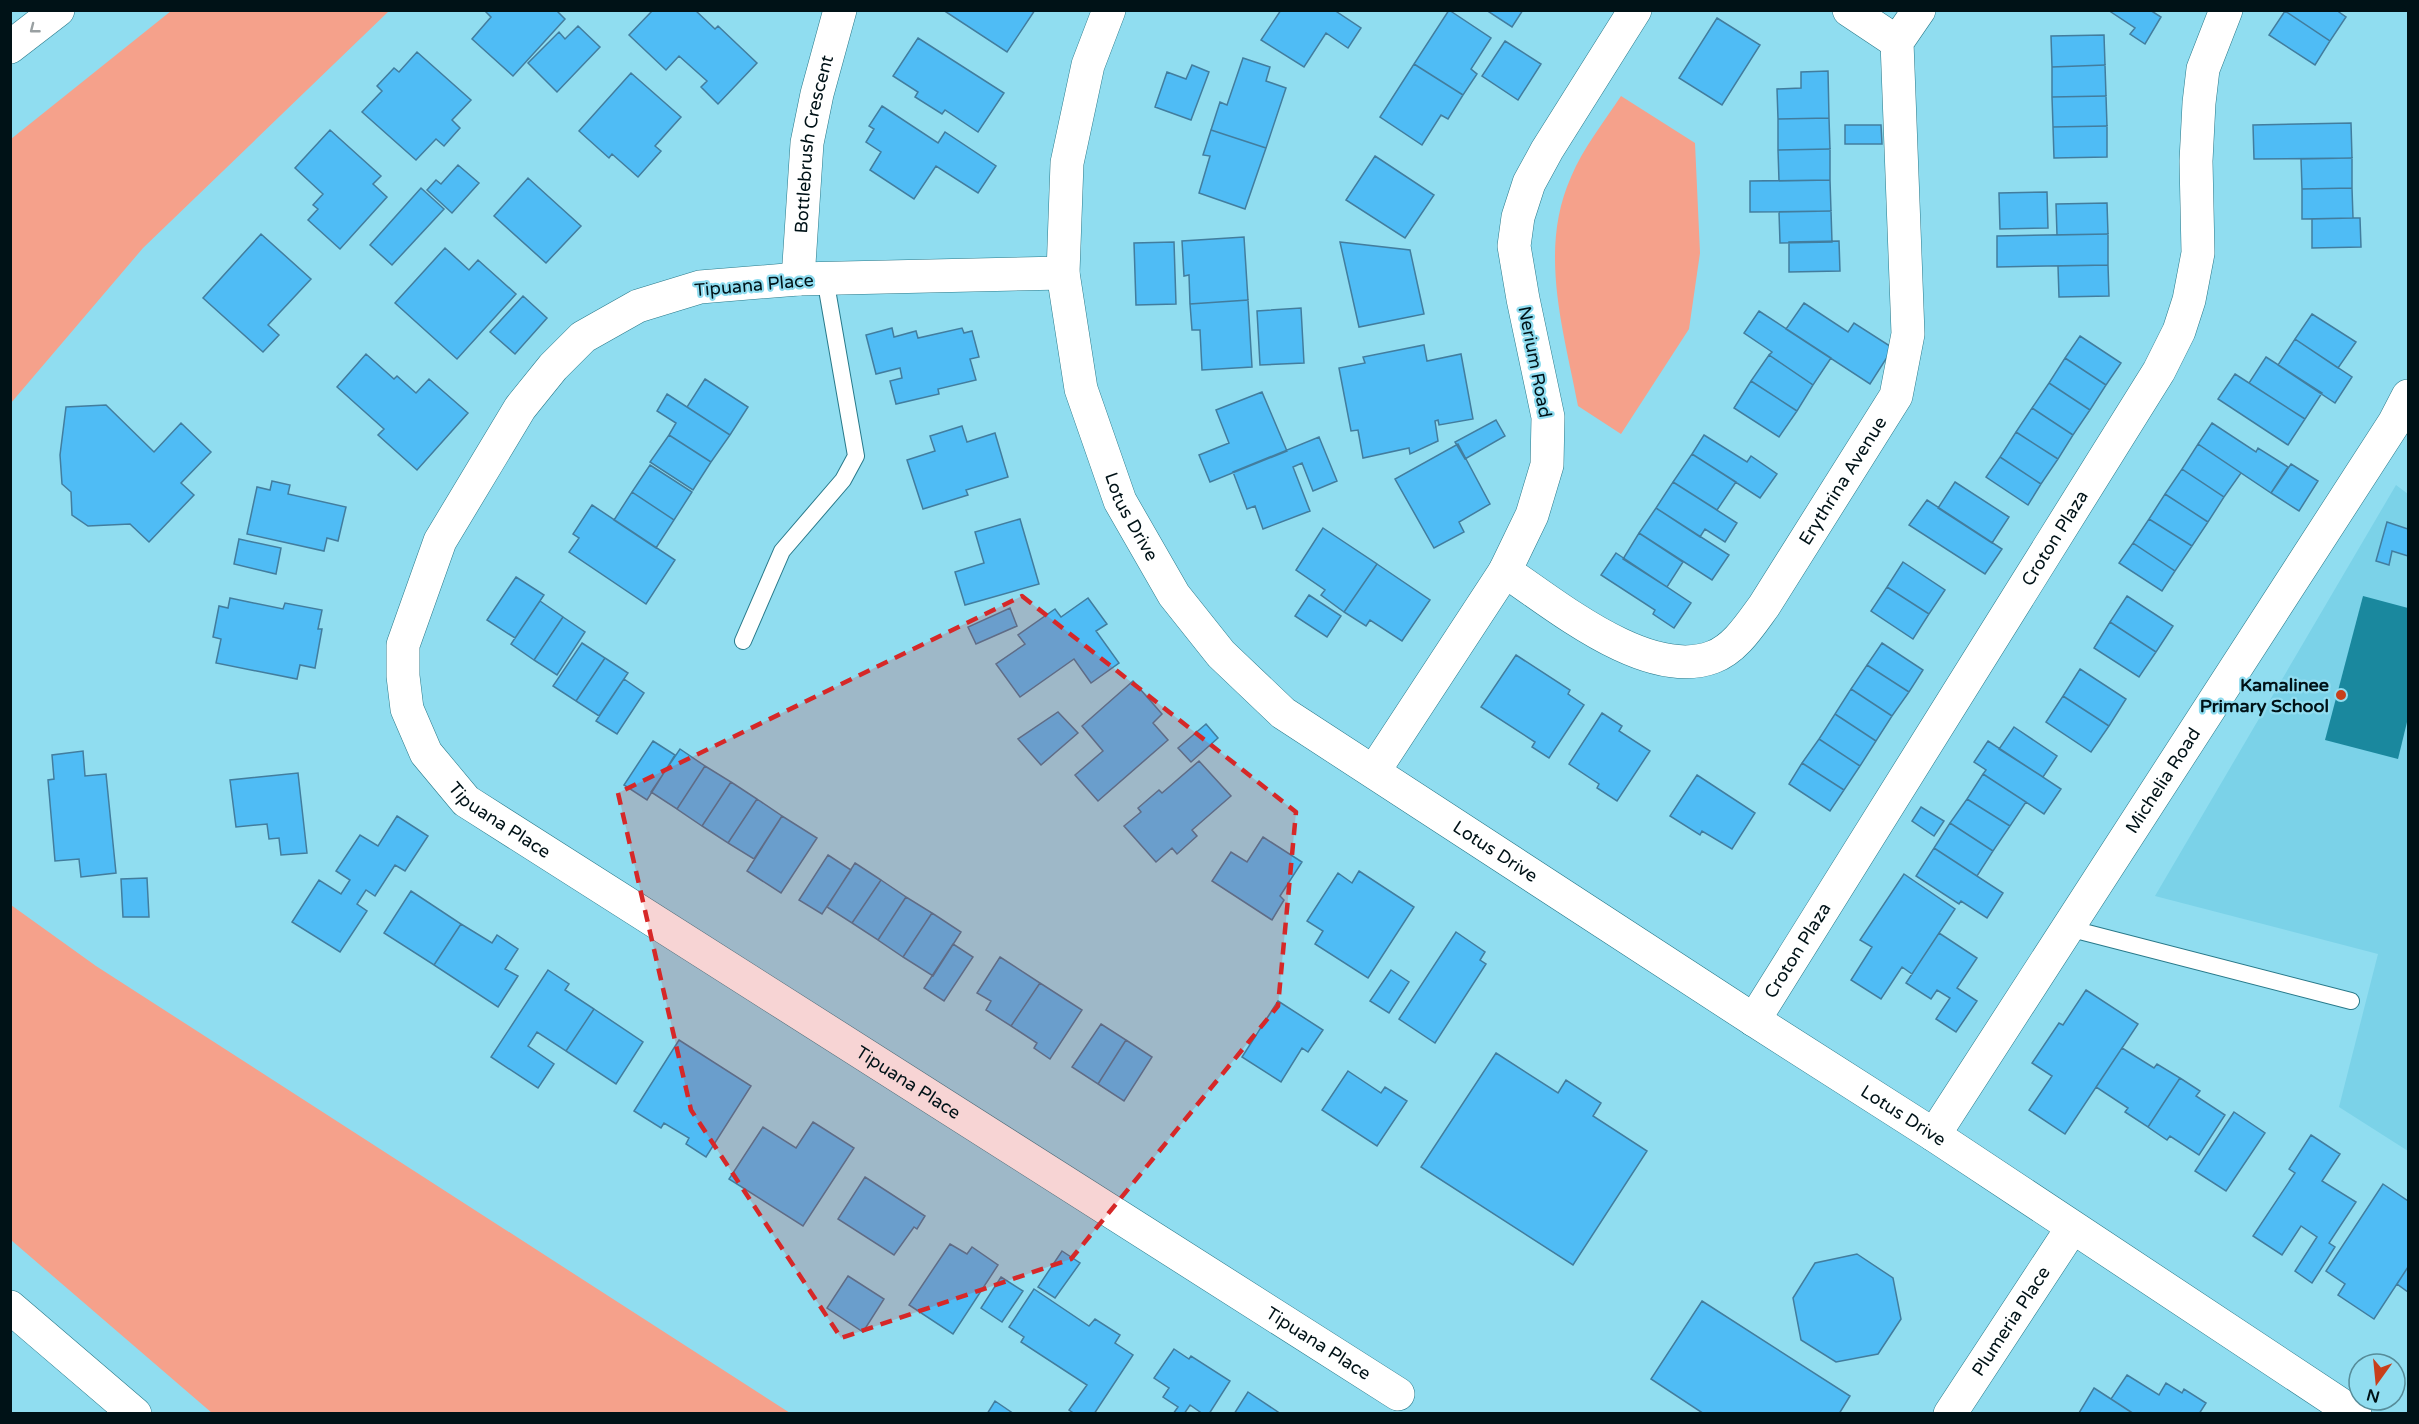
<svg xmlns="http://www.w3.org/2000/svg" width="2419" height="1424" font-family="'Varela Round',sans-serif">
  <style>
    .built { fill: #7bd2e8 }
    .green { fill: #f5a18b }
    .water { fill: #1a889e }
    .building { fill: #4fbcf5; stroke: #427d9e; stroke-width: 1.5 }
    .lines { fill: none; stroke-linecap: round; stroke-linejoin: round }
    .service-casing { stroke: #28798a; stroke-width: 18 }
    .minor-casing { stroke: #28798a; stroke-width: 34 }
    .tertiary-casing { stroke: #28798a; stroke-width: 34 }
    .secondary-casing { stroke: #28798a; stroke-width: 34 }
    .service { stroke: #fff; stroke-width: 16 }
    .minor { stroke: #fff; stroke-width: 33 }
    .tertiary { stroke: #fff; stroke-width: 33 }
    .secondary { stroke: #fff; stroke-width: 33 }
    .oneway { stroke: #99a0a2 }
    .marked { fill: #d62828; fill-opacity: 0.2; stroke: #d62828; stroke-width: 4.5; stroke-dasharray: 12 8; stroke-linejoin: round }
    .poi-dot { fill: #c83f1a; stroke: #90ddf0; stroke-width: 2 }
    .labels { text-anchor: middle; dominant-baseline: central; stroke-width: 4.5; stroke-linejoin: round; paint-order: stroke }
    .street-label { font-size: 18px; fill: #001217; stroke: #90ddf0 }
    .poi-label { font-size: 18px; font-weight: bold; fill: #001217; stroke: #90ddf0; text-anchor: end }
  </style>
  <rect width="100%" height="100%" fill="#90ddf0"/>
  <path class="built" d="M2396,485L2408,494V1151L2339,1107L2378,954L2155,896Z"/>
  <path class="green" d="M171,11H389L143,248L11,403V139Z
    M1621,96L1695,143L1700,253L1689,329L1621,434L1578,406C1564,331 1538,251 1571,177C1583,148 1604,122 1621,96Z
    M11,905L96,966L790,1413H212L11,1240Z"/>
  <path class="water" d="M2363,596L2408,608V718L2398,759L2325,740Z"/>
  <path class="building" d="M484,10H556L565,19L513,76L472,39L491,17Z
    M653,10H695L715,29L718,26L757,63L718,104L701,87L707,81L679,56L666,70L629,35Z
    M943,10H1035L1007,52Z
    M1281,10H1334L1361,28L1348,48L1326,33L1304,67L1261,40Z
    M1449,10L1491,38L1471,69L1477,74L1463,95L1414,64Z
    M1486,10H1523L1512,27Z
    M2108,10H2150L2161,17L2145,44L2130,34L2135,28Z
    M2336,10L2346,17L2330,41L2285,11Z
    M2285,11L2330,41L2315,65L2269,35Z
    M1717,18L1760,45L1722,105L1679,78Z
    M578,26L600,47L557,92L528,63L559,32L565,39Z
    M2104,35L2105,65L2052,67L2051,36Z
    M918,38L1004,93L978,132L945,110L942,114L915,97L918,92L893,76Z
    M1505,41L1541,64L1518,100L1482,76Z
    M417,52L471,100L452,120L460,128L444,146L436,139L416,160L362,112L382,91L377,86L394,68L399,72Z
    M1243,58L1270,67L1266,81L1286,88L1266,148L1211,130L1220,102L1227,105Z
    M1414,64L1463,95L1448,119L1441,115L1422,145L1380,117Z
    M1192,65L1209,72L1191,120L1155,107L1167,72L1186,79Z
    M2105,65L2106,96L2052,97V67Z
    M1828,71L1829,118L1778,119L1777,89L1801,88V72Z
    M631,73L681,117L655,146L661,151L638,177L612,154L609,158L579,131Z
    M2106,96L2107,126L2053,127L2052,97Z
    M882,106L938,143L945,132L996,166L978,193L936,166L914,199L870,170L881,152L866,142L874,129L869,126Z
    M1829,118L1830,149L1778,150V119Z
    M2351,123L2352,158L2254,159L2253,125Z
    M1845,125H1881L1882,144H1845Z
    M2107,126V157L2054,158L2053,127Z
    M330,130L381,176L373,184L387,197L340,249L308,220L318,209L313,205L323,194L295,168Z
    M1211,130L1266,148L1245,209L1199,193L1210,156L1203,155Z
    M1830,149V180L1779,181L1778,150Z
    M1375,156L1434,195L1405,238L1346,200Z
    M2352,158V188L2302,189L2301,159Z
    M458,165L479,183L452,213L427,190L436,180L441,184Z
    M528,178L581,226L546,263L494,216Z
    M1830,180L1831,211L1750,212V181Z
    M421,188L444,209L392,265L370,245Z
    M2352,188L2353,218L2302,219V189Z
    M2047,192L2048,228L2000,229L1999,193Z
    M2107,203L2108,234L2057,235L2056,204Z
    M1831,211L1832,242L1780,243L1779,212Z
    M2353,218H2360L2361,247L2312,248V219Z
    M261,234L311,279L268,325L279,335L263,352L203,298Z
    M2108,234V265L1997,267V236Z
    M1244,237L1248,300L1190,304L1189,275L1184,276L1182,241Z
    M1839,241L1840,271L1789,272V242Z
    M1174,242L1176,304L1136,305L1134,243Z
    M1340,242L1410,250L1424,314L1359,327Z
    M445,248L469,270L478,260L516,294L457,359L395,303Z
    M2108,265L2109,296L2059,297L2058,266Z
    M523,296L547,318L515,354L490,332Z
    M1248,300L1252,367L1202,370L1200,330H1192L1190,304Z
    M1804,303L1848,332L1854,323L1893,348L1870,384L1786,329Z
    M1301,308L1304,363L1260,365L1257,311Z
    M1759,311L1831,358L1813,385L1769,355L1772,352L1744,333Z
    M2312,314L2356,342L2338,368L2295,339Z
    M892,328L894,337L916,331L918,338L962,328L964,333L972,331L979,357L970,359L976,380L938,389L939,394L896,404L890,381L902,378L900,368L876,374L866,335Z
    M2080,336L2121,363L2106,385L2065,358Z
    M2295,339L2352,377L2335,403L2278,365Z
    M1424,345L1427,361L1461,354L1473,419L1439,425L1438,420L1435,421L1438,441L1410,454L1409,448L1363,458L1358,430L1351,431L1339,368L1365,363L1363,357Z
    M366,354L394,379L397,376L416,393L429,379L468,413L417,470L378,435L384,429L337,387Z
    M1769,355L1813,385L1797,411L1751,381Z
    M2266,357L2322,393L2305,419L2249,383Z
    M2065,358L2106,385L2090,410L2049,383Z
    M2235,374L2305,419L2288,445L2218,399Z
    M705,379L748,407L730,435L687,407Z
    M1751,381L1797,411L1779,437L1734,408Z
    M2049,383L2090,410L2073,435L2032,408Z
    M1262,392L1287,451L1210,482L1199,455L1229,443L1216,410Z
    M667,394L730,435L711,462L669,435L676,423L657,411Z
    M106,405L154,452L181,423L211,452L181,483L194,495L149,542L130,524L88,526L72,515L71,492L62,484L60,455L66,407Z
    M2032,408L2073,435L2058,459L2016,432Z
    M1496,420L1505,436L1465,459L1455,442Z
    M2212,423L2256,452L2258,448L2288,467L2271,493L2198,444Z
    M962,426L967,442L995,433L1008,477L966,490L968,495L923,509L907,460L935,451L930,436Z
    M2016,432L2058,459L2041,484L2000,457Z
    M669,435L711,462L693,490L650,462Z
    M1704,435L1747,462L1751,456L1777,474L1760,498L1692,454Z
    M1319,437L1337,481L1313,491L1302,463L1293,467L1310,511L1263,529L1255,506L1247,509L1233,472Z
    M1458,444L1490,504L1459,522L1464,532L1434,548L1395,479Z
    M2198,444L2241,473L2224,497L2182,469Z
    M1692,454L1736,482L1717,510L1673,482Z
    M2000,457L2041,484L2028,505L1986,477Z
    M2291,464L2318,481L2299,511L2271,493Z
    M650,465L692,492L674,520L632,492Z
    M2182,469L2224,497L2208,522L2165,494Z
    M272,481L290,485L288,494L346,507L338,541L327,538L324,551L247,534L257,487L270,490Z
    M1673,482L1737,523L1725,542L1705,529L1700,537L1656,508Z
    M1955,482L2009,517L1992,543L1938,508Z
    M632,492L674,520L656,548L614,520Z
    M2165,494L2208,522L2192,546L2149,519Z
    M1927,500L2002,549L1985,574L1909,525Z
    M592,505L675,560L646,604L569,552L579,538L573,534Z
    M1656,508L1729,555L1712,580L1639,533Z
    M1020,519L1039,584L965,605L955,572L984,563L975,532Z
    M2149,519L2192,546L2175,571L2133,543Z
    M2387,522L2408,529V556L2392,551L2389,565L2376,561Z
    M1323,528L1377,564L1344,612L1321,595L1325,590L1296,570Z
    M1639,533L1683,562L1667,587L1623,559Z
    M239,539L281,548L276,574L234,564Z
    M2133,543L2175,571L2162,591L2119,563Z
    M1616,553L1691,603L1674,628L1653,614L1655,610L1601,575Z
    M1903,562L1945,590L1929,614L1887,587Z
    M1377,564L1430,600L1402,641L1370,620L1366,626L1344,612Z
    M516,577L544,595L515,638L487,620Z
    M1887,587L1929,614L1913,639L1871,611Z
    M1309,595L1341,616L1327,637L1295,616Z
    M2127,596L2173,626L2156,652L2110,622Z
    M230,598L283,609L285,603L322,610L318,629H322L315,668L300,665L297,679L216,663L221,639L213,637L219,606L228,608Z
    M1088,598L1107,624L1096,631L1119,663L1091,683L1074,659L1020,697L996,664L1025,644L1018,635L1055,609L1061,617Z
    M540,601L563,617L534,660L511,644Z
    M1010,608L1017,626L976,644L968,627Z
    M563,617L585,632L557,675L534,660Z
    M2110,622L2156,652L2139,677L2094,648Z
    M582,643L605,658L576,701L553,686Z
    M1882,643L1923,670L1909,692L1867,665Z
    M1516,655L1570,690L1568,694L1584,705L1549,758L1532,747L1535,742L1481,707Z
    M605,658L628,673L599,716L576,701Z
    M1867,665L1909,692L1892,716L1851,689Z
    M2080,669L2126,699L2109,726L2063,696Z
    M624,679L644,693L617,734L596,721Z
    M1133,681L1162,714L1153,723L1168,740L1098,801L1075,775L1103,751L1082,726Z
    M1851,689L1892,716L1876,741L1835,714Z
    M2063,696L2109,726L2091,752L2046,722Z
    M1058,712L1078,733L1041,765L1018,739Z
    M1602,713L1622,726L1619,731L1650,751L1617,801L1597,788L1599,784L1569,764Z
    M1835,714L1876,741L1860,766L1819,739Z
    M1206,724L1218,738L1191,762L1178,748Z
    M2014,727L2057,756L2043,777L1999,749Z
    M1819,739L1860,766L1844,790L1802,763Z
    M653,741L675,755L647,800L624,785Z
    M1988,741L2061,789L2044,814L1983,774L1986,770L1974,762Z
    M680,749L705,766L677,809L651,792Z
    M83,751L85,776L106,774L116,873L81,877L79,859L55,861L48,780L54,779L52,755Z
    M1199,761L1231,796L1192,830L1197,836L1177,854L1172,848L1156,862L1124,826L1141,812L1138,808L1159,790L1162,793Z
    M1802,763L1844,790L1830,811L1789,784Z
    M705,766L731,782L702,826L677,809Z
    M298,773L307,853L281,855L279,838L269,839L267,824L236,827L230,780Z
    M1983,774L2026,802L2010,826L1967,799Z
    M1697,775L1755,813L1732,849L1702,831L1700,835L1670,816Z
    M731,782L757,799L728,843L702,826Z
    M757,799L782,816L754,859L728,843Z
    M1967,799L2010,826L1993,851L1950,823Z
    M1921,807L1944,821L1934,836L1912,821Z
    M397,816L428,836L405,871L395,865L375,896L366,890L357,904L367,911L340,952L292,922L319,880L341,894L350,880L336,871L360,835L378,846Z
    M782,816L817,838L781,893L747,871Z
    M1950,823L1993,851L1977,876L1934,848Z
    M1263,837L1302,862L1280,896L1284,900L1272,920L1212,881L1231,852L1247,862Z
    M1934,848L2003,893L1987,918L1961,901L1959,904L1916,876Z
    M828,855L851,870L822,914L799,900Z
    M855,863L881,880L852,923L827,907Z
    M1359,871L1414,907L1368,978L1315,944L1323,931L1307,921L1338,873L1352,883Z
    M1904,874L1955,909L1912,974L1902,967L1881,999L1851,980L1872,947L1860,940Z
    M147,878L149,917H123L121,879Z
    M881,880L906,897L878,940L852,923Z
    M411,891L461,924L434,965L384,933Z
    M906,897L932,913L903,957L878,940Z
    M932,913L961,932L933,976L903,957Z
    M461,924L492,943L497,935L518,949L505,969L518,976L498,1007L434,965Z
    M1456,932L1485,952L1480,960L1486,964L1435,1043L1399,1019Z
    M1939,933L1977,958L1957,988L1977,1001L1956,1032L1936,1019L1950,998L1937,990L1931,999L1906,983Z
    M953,944L973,957L944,1001L924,988Z
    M1000,957L1040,983L1011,1026L986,1010L991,1001L977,993Z
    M548,970L569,984L565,990L594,1009L566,1051L537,1032L528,1046L554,1064L538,1088L491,1057Z
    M1391,970L1409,982L1389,1013L1370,1001Z
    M1040,983L1082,1010L1050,1059L1034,1048L1037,1043L1011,1026Z
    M2086,990L2138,1024L2065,1134L2029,1110L2052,1076L2032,1063L2059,1023L2063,1025Z
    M1278,1001L1323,1030L1308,1052L1302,1048L1281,1082L1242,1057Z
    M594,1009L643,1042L616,1084L566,1051Z
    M1101,1024L1126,1040L1098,1084L1072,1067Z
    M679,1040L751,1086L706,1157L686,1144L689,1138L664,1123L661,1128L634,1111Z
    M1126,1040L1152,1057L1124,1101L1098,1084Z
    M2122,1048L2154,1068L2157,1064L2180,1078L2148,1127L2125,1112L2128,1108L2096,1087Z
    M1496,1053L1558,1093L1566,1080L1601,1103L1593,1116L1647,1151L1573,1265L1421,1167Z
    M1348,1071L1381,1093L1385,1087L1407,1101L1377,1146L1322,1110Z
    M2180,1078L2200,1091L2196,1096L2225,1115L2199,1155L2170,1136L2167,1140L2148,1127Z
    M2234,1112L2265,1133L2226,1191L2195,1171Z
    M813,1122L854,1148L803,1226L729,1179L763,1127L796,1148Z
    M2311,1135L2340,1154L2322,1181L2356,1202L2329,1243L2335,1247L2312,1283L2295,1271L2317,1237L2301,1226L2282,1255L2253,1236L2295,1173L2289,1169Z
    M865,1177L925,1216L917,1229L914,1227L894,1255L838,1219Z
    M2383,1184L2408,1201V1267L2374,1319L2338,1295L2345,1284L2326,1271Z
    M950,1244L967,1254L972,1247L998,1265L953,1334L909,1305Z
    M1062,1251L1080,1263L1055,1298L1038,1287Z
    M1857,1254L1893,1278L1901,1319L1878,1354L1836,1362L1801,1340L1793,1298L1815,1263Z
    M2408,1267V1292L2397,1284Z
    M848,1276L884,1299L863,1332L827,1308Z
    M1001,1277L1023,1291L1002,1322L981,1308Z
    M1034,1289L1089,1326L1095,1319L1120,1335L1115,1343L1133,1355L1094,1414H1075L1069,1410L1087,1385L1021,1342L1024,1337L1009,1327Z
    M1702,1301L1850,1396L1839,1414H1704L1651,1379Z
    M1174,1349L1189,1359L1191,1356L1230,1381L1209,1414H1203L1190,1405L1184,1414H1173L1178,1407L1163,1397L1169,1388L1154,1378Z
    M2127,1375L2159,1395L2166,1383L2182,1393L2184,1389L2206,1403L2199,1414H2134L2111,1399Z
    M2094,1388L2111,1399L2134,1414L2079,1413Z
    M1248,1392L1281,1414H1234Z
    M995,1401L1014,1414H987Z"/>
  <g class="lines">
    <g class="service-casing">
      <path id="service" d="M743,641L782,551L843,480L856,456L825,278
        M2068,928L2351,1001"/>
    </g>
    <g class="minor-casing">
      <g id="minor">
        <path d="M1849,10L1897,42"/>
        <path id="s1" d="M1063,273L798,279L700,287L638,306L583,337L553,367L520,408L440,541L403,645V676L407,709L426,753L466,801L1398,1394"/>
        <path id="s2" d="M798,279L807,143L817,94L840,10"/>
        <path id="s3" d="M1505,571C1556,605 1648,682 1713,657C1735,649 1750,625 1764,606L1896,396L1908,334L1897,42L1919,10"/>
        <path d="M1374,771L1505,571L1532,515L1547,465L1548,417L1523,299L1514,246L1518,217L1529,183L1547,150L1635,10"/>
        <path id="s4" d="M1754,1020L2159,371L2179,331L2189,300L2198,253L2196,161L2199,103L2203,69L2226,10"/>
        <path id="s5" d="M1934,1135L2394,423L2408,396"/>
        <path id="s6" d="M1950,1414L2072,1228"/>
      </g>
    </g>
    <g class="tertiary-casing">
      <g id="tertiary">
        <path id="s7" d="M1109,10L1088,65L1067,163L1063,273L1081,389L1120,501L1174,595L1221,654L1283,713L1754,1020L1934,1135L2355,1414"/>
        <path d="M10,47L58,10"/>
      </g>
    </g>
    <g class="secondary-casing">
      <path id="secondary" d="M10,1307L135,1414"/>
    </g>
    <use href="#service" class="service"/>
    <use href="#minor" class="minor"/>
    <use href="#tertiary" class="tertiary"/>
    <use href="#secondary" class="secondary"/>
  </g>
  <defs><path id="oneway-chevron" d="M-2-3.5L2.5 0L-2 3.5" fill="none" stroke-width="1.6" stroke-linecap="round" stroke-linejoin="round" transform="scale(1.5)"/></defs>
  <use class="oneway" href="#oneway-chevron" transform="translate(34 29) rotate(142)"/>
  <path class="marked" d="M1022,596L1296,812L1278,1006L1071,1259L841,1338L691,1110L618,793Z"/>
  <circle class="poi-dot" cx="2341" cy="695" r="6"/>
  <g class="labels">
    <g class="street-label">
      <text stroke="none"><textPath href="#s2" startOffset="136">Bottlebrush Crescent</textPath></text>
      <text transform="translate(754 285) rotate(-5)">Tipuana Place</text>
      <text transform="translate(1535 362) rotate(79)">Nerium Road</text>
      <text stroke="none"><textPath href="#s3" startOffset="454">Erythrina Avenue</textPath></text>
      <text stroke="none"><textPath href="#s7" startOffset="524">Lotus Drive</textPath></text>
      <text stroke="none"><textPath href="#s4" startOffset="568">Croton Plaza</textPath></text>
      <text stroke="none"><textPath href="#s5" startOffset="422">Michelia Road</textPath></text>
      <text stroke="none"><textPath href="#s1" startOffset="1065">Tipuana Place</textPath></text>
      <text stroke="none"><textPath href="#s7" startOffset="1028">Lotus Drive</textPath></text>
      <text stroke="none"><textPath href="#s4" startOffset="82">Croton Plaza</textPath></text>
      <text stroke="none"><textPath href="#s1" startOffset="1551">Tipuana Place</textPath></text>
      <text stroke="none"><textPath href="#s7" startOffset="1514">Lotus Drive</textPath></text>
      <text stroke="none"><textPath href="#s6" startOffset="111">Plumeria Place</textPath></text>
      <text stroke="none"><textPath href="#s1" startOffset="2037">Tipuana Place</textPath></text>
    </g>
    <g class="poi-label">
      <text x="2329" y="685">Kamalinee<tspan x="2329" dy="21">Primary School</tspan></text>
    </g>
  </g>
  <rect width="2419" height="1424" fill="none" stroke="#001217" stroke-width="24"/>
  <g transform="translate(2377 1382) rotate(195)"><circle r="28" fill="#90ddf0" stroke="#568c99" stroke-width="1.5"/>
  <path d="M0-4.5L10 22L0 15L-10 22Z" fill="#c83f1a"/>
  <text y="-9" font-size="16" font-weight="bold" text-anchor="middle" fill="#001217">N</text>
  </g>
</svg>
